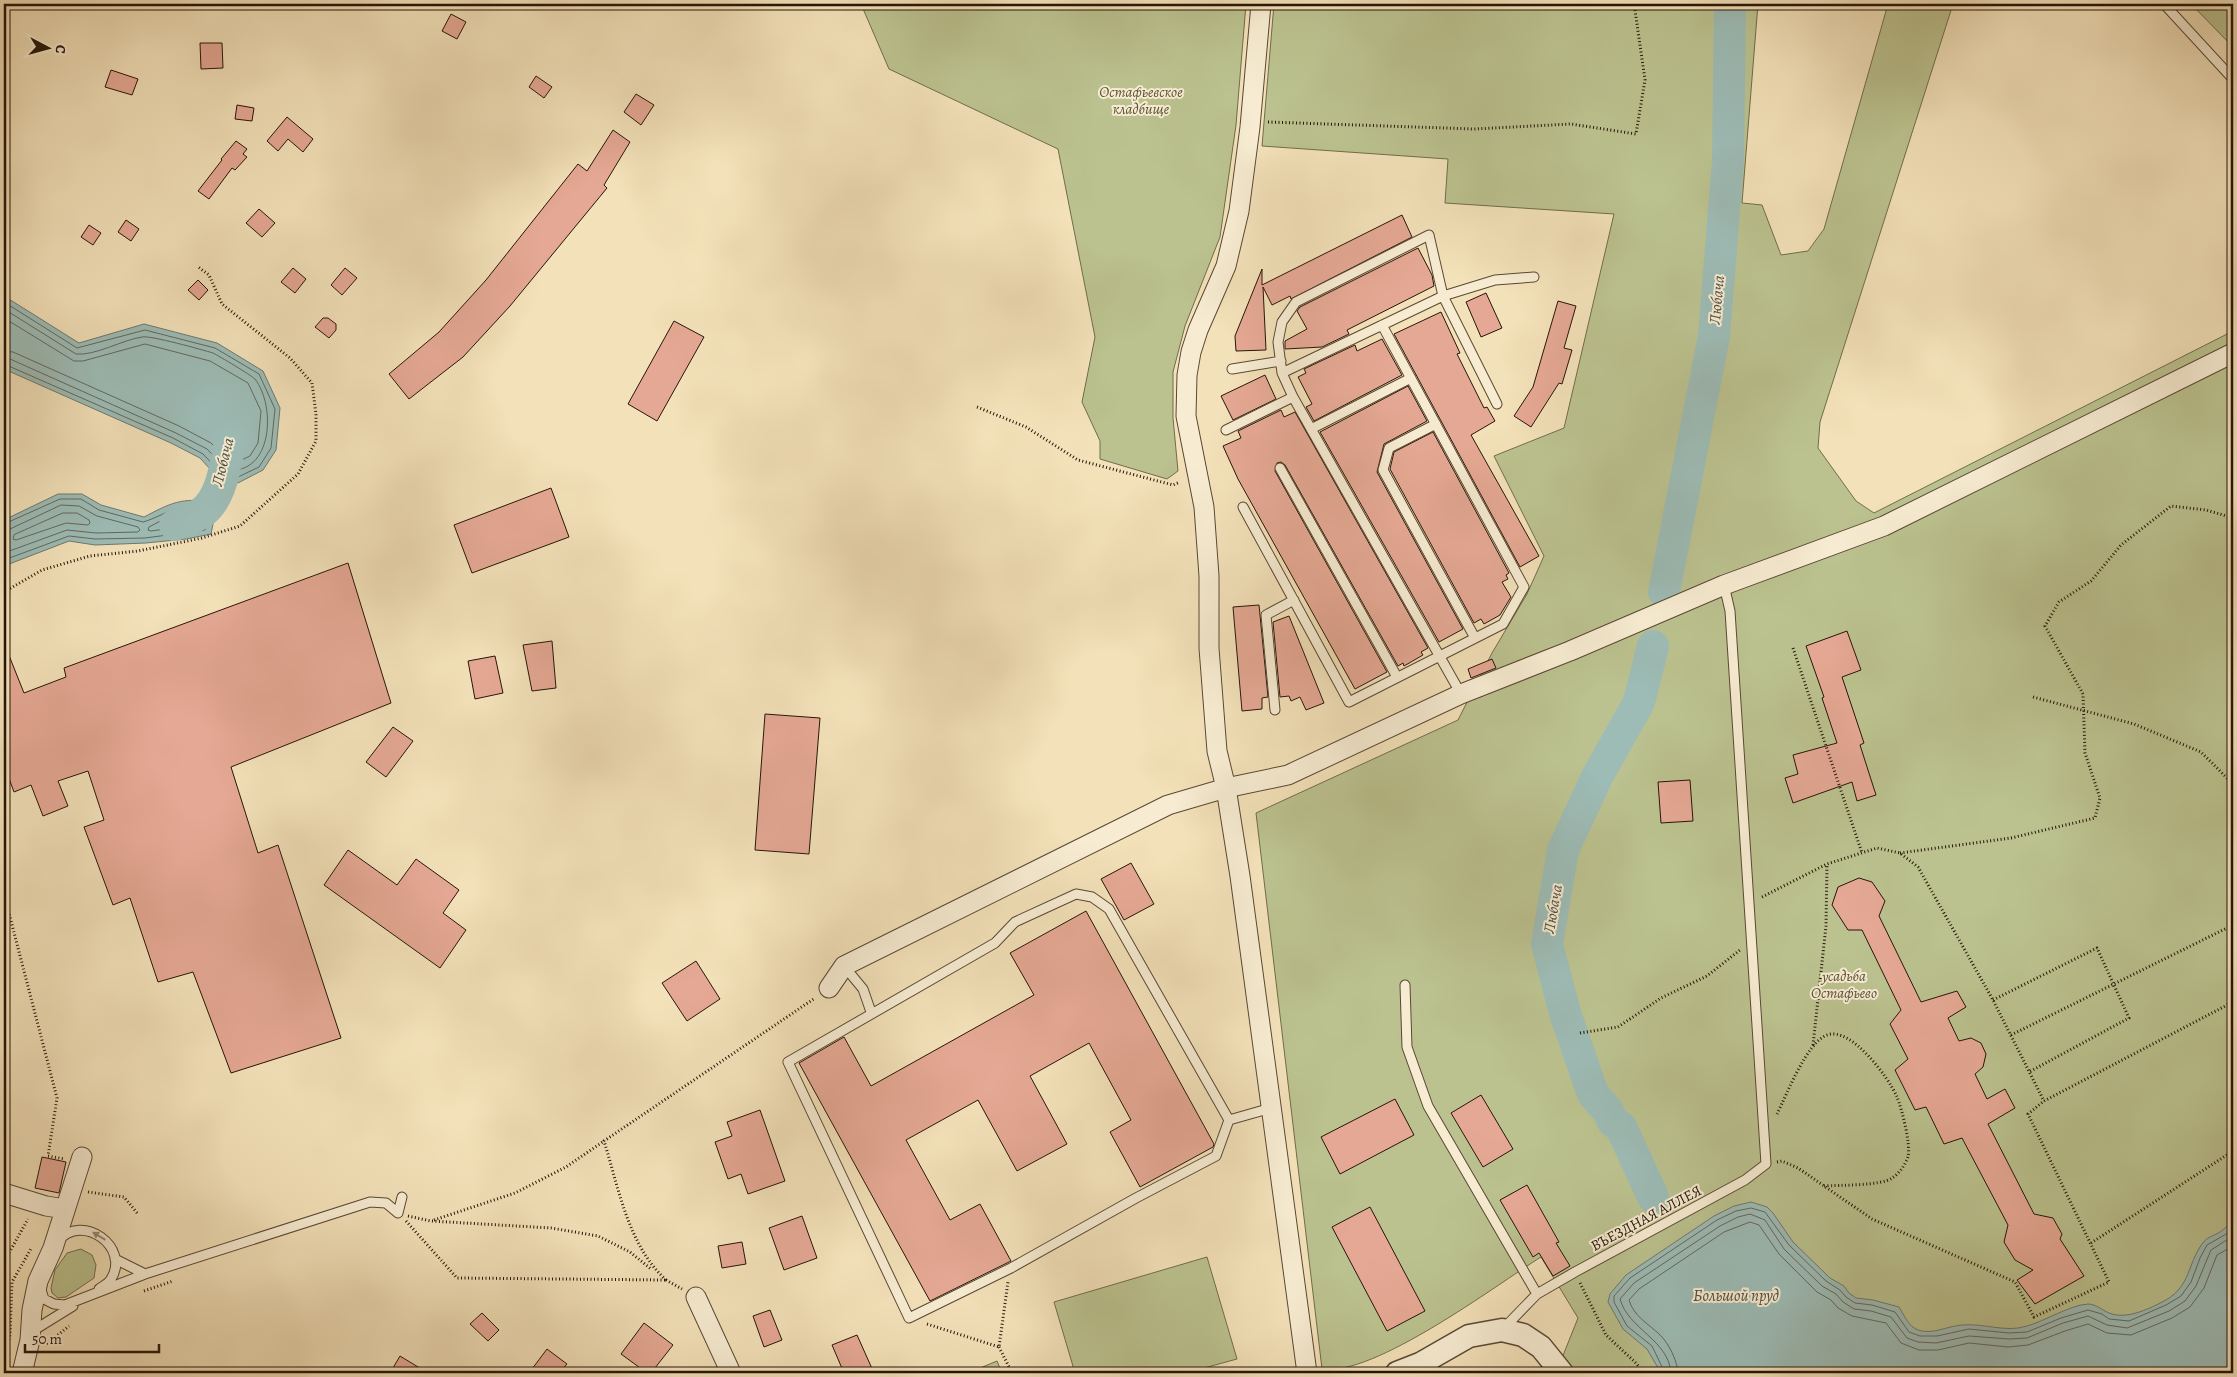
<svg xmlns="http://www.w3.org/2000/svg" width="2237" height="1377" font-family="Alegreya,serif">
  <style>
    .green { fill: #bbc28f; stroke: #706c4c }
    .water { fill: #9dbcb6; stroke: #6d7970 }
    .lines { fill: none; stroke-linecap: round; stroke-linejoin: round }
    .shore { stroke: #62685f; stroke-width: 1 }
    .river { stroke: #9dbcb6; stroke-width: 32 }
    .building { fill: #e5a894; stroke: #261508 }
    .service-casing { stroke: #594834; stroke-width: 11 }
    .minor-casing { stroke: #594834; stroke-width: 21 }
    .tertiary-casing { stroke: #594834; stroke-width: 25 }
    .path { stroke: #261508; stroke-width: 3; stroke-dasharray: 1 2.5; stroke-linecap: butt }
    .service { stroke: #f7ecd2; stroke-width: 9 }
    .minor { stroke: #f7ecd2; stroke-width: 19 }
    .tertiary { stroke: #f7ecd2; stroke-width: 22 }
    .oneway { fill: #998b77 }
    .labels { text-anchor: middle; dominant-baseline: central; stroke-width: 4; stroke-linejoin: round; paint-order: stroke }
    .park-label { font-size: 15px; font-style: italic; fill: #5a5237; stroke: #f7ecd2 }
    .street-label { font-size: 15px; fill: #261508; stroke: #f7ecd2 }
    .water-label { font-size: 16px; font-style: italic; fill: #504f45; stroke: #f7ecd2 }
  </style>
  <rect width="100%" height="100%" fill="#f3e1b9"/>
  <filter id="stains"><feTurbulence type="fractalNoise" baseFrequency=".004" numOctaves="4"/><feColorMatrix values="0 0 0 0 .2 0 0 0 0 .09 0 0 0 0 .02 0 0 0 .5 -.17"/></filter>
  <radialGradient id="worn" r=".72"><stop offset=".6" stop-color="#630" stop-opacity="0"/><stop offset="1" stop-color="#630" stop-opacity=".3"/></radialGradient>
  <path class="green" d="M861,4H1246L1236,125L1220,237L1185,326L1173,372V418L1178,471L1167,479L1100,459V441L1082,402L1095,337L1058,149L889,69Z
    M1274,4H1758L1742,203L1762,205L1781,255L1808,251L1824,229L1888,4H1953L1820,422L1818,448L1856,501L1874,513L2233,331V1373H1572L1562,1358L1578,1318L1541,1257C1496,1285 1374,1377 1322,1369L1256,813L1458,720L1492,653L1527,594L1544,556L1494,456L1564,428L1614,214L1445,203L1448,159L1262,146Z
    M2191,4H2233V47Z
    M81,1249L92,1255L96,1265L94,1278L66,1297L58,1298L52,1293L51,1288L55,1270L67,1253Z
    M1207,1257L1237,1359L1186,1373H1075L1054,1302Z
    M997,1361L1002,1373H968Z"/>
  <path class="water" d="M4,296L79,343L144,324L217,343L263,371L280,408L276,450L263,470L238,483L221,481L200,458L171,443L4,369Z
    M58,494H82L101,505L144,517C169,504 183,496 212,503L213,524L211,534L186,539L146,543L95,545L69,541L4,566V520Z
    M1751,1202L1767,1207L1773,1213L1793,1242L1830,1278L1844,1286L1849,1293L1856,1298L1873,1300L1899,1307C1904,1315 1909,1327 1918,1330C1933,1335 1947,1326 1962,1325C1984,1323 2006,1333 2027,1326C2045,1321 2070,1305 2088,1304C2097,1304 2104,1312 2112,1314C2129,1319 2151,1308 2166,1300C2191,1285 2187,1265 2202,1244C2207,1236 2218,1235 2224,1229C2228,1226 2230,1221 2233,1217V1373H1661L1647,1349L1623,1329L1608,1302L1610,1294L1626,1275L1714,1216L1734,1206Z"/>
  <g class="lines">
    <path class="shore" d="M4,302L77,348L145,330L215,348L259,374L275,409L271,448L259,467L238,477L224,476L203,454L173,438L4,364
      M4,309L76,354C95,356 122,340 142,337C150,335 203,350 213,353C219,356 251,375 255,379C276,406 273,475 227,470L207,449L176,433L10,359L4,358
      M4,318L74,361H83L145,344L210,361L248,383L261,411L258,443L250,456L235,463H231L211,443L179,426L13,352L4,351
      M194,510L201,513V524L151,531L148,530L149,527L168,517Z
      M63,513H77L89,520L90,523L88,525L66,523L16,540L13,539L14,535Z
      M4,524L60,499H81L99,510L143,522C165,516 183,498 207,507L208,523L205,530L145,538L95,539L69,536L4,560
      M4,530L10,529L61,505L79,506L97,516L138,527L140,530L138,532L96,533L67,530L4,553
      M1665,1373L1652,1346L1627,1326L1614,1302V1296L1630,1278L1717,1220L1736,1211L1751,1208L1765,1212L1789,1245L1826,1281L1840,1290L1846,1297L1855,1303L1872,1305L1895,1312L1909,1332L1920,1336H1937L1969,1329L2009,1333L2027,1332L2061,1318L2088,1310L2102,1314L2109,1319L2129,1321L2166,1305L2181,1296L2191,1282L2200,1258L2207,1245L2228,1233L2233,1226
      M1671,1373C1669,1340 1628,1329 1620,1299L1634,1283L1720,1226L1738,1217L1750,1214L1765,1220L1784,1249L1822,1286L1836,1294L1843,1302L1854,1309L1871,1311L1891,1317L1907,1338L1918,1342L1936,1343L1969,1336L2009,1339L2027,1338L2063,1323L2088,1316L2107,1325L2127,1328L2169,1311L2185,1301L2196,1286L2211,1250L2233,1236
      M1678,1373C1678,1362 1668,1342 1660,1335C1648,1323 1634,1317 1629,1300L1639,1289L1724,1232L1750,1222L1759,1225L1779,1254L1817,1292L1831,1300L1838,1308L1852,1316L1886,1323L1901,1343L1919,1350H1938L1969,1343L2008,1347L2028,1345L2065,1331L2088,1324L2107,1333L2131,1335L2172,1318L2190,1307L2204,1288L2217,1255L2233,1246"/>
    <path class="river" d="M175,525C183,521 192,518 200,514C223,499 225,463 231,439
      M1664,592L1714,336L1728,161L1730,4
      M1653,646L1639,702L1597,777L1563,850L1547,944L1565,1013L1593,1094L1608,1111L1613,1122L1621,1127L1653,1197"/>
  </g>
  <path class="building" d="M451,14L466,22L457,39L442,31Z
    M200,43H222L223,68L201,69Z
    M111,70L138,79L132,95L105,87Z
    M536,76L552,87L544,98L529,87Z
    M636,94L654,105L641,125L624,112Z
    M237,105L254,108L252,121L235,119Z
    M287,117L313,139L303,152L288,139L278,151L267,141Z
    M613,130L630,142L604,185L607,188L510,306L463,357L409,399L389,374L439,332L486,280L578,164L587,171Z
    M236,141L247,149L243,154L247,157L235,170L232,168L209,199L198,191L222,160L221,159Z
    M259,209L275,223L262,237L246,223Z
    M1402,215L1412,237L1291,299L1290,296L1272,305L1263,287L1266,350L1236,351L1235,336L1262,269V285Z
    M126,220L139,229L131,241L118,232Z
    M89,225L101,233L93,245L81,237Z
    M1418,248L1432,275L1434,286L1347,330L1349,334L1322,347L1285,349V341L1307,329L1297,311L1300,307Z
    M293,268L306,279L295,293L281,282Z
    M345,268L357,278L342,295L331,285Z
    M198,280L208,290L199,300L188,290Z
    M1486,293L1502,328L1481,337L1466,302Z
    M1558,301L1576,306L1564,348L1572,350L1562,384L1559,383L1531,427L1514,416L1533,387Z
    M1441,312L1460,353L1457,354L1484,408L1487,407L1495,421L1471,435L1539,556L1520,567L1394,334Z
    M323,318H328L336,324V330L329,338L315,327Z
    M674,321L704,337L657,421L628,404Z
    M1382,339L1402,375L1314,421L1306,407L1312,404L1298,377L1306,373L1304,369L1355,345L1357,351Z
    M1265,375L1276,399L1233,420L1221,396Z
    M1408,386L1427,421L1384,444L1377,472L1463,629L1439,642L1320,432Z
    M1281,410L1284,417L1295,412L1428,648L1421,652L1423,655L1404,666L1403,663L1398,666L1285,465L1281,462L1277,463L1275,471L1387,672L1355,689L1238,479L1223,446L1241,438L1238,431Z
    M1433,432L1509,573L1506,575L1508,579L1502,582L1511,597L1500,615L1484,624L1481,619L1474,623L1390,469L1394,452Z
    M551,488L569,537L472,573L454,525Z
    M348,563L391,703L231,767L258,853L278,845L341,1038L231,1073L193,972L158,982L130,898L113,905L84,827L104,820L88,771L58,781L68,806L43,816L31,785L14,792L4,765V643L24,693L66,677L64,668Z
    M1259,605L1268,697L1262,698V709L1242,711L1233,607Z
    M1289,616L1324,703L1306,710L1300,697L1291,701L1289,696L1280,697L1273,622Z
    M1847,631L1861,670L1842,677L1864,743L1860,745L1876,795L1857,801L1852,782L1793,803L1785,778L1798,774L1793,755L1837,743L1822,698L1824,697L1806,646Z
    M552,641L556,688L532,691L523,645Z
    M495,656L503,693L475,699L468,661Z
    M1492,659L1496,668L1471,678L1468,669Z
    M765,714L820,718L809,854L755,850Z
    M393,727L413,741L386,777L366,762Z
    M1690,780L1693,821L1661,823L1658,782Z
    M348,850L397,885L416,859L459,890L443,913L466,930L440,968L324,885Z
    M1131,863L1154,904L1124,920L1101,879Z
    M1859,878L1872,882L1885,901L1879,916L1921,1002L1957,991L1966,1007L1948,1018L1959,1041L1971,1038L1981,1043L1986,1054L1983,1067L1975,1074L1987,1099L2005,1089L2015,1108L1988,1124L2034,1214L2053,1218L2062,1234L2060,1239L2084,1276L2035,1304L2017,1280L2033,1270L2015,1260L2004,1242L2008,1225L1962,1138L1944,1144L1926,1107L1915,1110L1895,1070L1908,1059L1890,1024L1901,1010L1862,930H1848L1832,905L1838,887Z
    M1086,911L1214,1144L1213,1147L1140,1187L1110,1132L1131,1120L1089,1043L1030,1076L1067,1144L1017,1171L978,1100L906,1140L950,1220L980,1204L1011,1261L930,1301L799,1063L844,1037L871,1086L1034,995L1010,953Z
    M696,961L720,999L687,1021L662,983Z
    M1481,1095L1513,1149L1483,1167L1451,1113Z
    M1395,1099L1414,1135L1340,1174L1321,1137Z
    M760,1110L785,1181L748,1194L741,1174L728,1179L715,1142L732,1136L727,1122Z
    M42,1157L66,1162L59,1193L35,1188Z
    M1527,1185L1559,1242L1556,1243L1570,1266L1553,1276L1539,1253L1533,1257L1500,1200Z
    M1370,1207L1425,1311L1387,1331L1332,1227Z
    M802,1216L817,1258L784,1270L769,1228Z
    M742,1242L746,1264L722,1268L718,1246Z
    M770,1310L782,1340L764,1347L753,1316Z
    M482,1313L499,1330L488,1341L470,1324Z
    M644,1323L673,1345L651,1373H647L621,1354Z
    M857,1335L874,1373H844L832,1345Z
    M547,1349L567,1364L559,1373H529Z
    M400,1356L428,1373H390Z"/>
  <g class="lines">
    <g class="service-casing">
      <path id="service" d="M2164,4L2233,79
        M1232,369L1281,361
        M1282,373L1443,296L1495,280L1534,277
        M1436,424L1389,448L1383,470L1475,638
        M1311,429L1411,378
        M1226,430L1293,397
        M1280,468L1397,677
        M1243,507L1349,702L1503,624L1524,587L1382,325
        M1461,694L1293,397L1282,373L1278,342L1282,322L1296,302L1429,235L1443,296L1497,404
        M1275,710L1266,615L1294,600
        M844,966L863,989L871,1012
        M1405,985L1407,1047L1428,1106L1537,1294L1504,1328
        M1229,1120L1109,909L1092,897L1076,894L1015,922L995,943L788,1062L909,1318L1011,1268L1136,1198L1216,1156L1229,1120L1271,1108
        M58,1241C82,1212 131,1247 111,1279C109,1283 103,1286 99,1289
        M115,1259L145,1274
        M40,1287L44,1299L54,1304L65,1305L145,1274L370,1202L386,1203L398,1213L402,1197
        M1537,1294L1575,1272L1745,1180L1766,1164L1730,611L1724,585
        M31,1332L73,1306"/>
    </g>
    <g class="minor-casing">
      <path id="minor" d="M1261,4L1250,127L1239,211L1226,266L1198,330L1191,352L1187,375L1186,416L1204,507L1209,576V648L1217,751L1226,788L1240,876L1307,1373
        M829,988L844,966L1168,805L1226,788L1288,775L1461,694L1570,651L1724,585L1884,526L2233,353
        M4,1193L46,1206L65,1209
        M696,1297L731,1373
        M22,1373L30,1340L32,1310L38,1281L53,1248L82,1157"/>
    </g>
    <g class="tertiary-casing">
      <path id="tertiary" d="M1397,1373L1420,1364L1469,1336L1502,1330L1523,1335L1541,1347L1562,1373"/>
    </g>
    <path class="path" d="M1268,122L1474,129L1571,124L1636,134L1645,80L1635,10L1632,4
      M977,407L1026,427L1078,460L1173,485L1180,482
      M4,592L42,570L90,556L138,551L202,538L240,526L298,474L316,441V414L312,383L290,358L222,304L209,275L197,266
      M1793,648L1862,853
      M2033,697L2134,724L2201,752L2233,784
      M1900,853L2011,838L2095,818L2100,798L2085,753L2083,694L2045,626L2059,602L2091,581L2121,545L2171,506L2206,510L2233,518
      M4,894L57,1098L48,1156L64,1159
      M1762,897L1827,864L1877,848L1900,853L1918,867L1993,1000L2044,1101
      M1993,1000L2097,948L2129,1018L2029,1072
      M1580,1033L1618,1027L1661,998L1707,976L1740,950
      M2011,1035L2233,925
      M1813,1045L1826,926L1827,864
      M1777,1114C1787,1094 1807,1042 1827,1035C1851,1026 1889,1078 1897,1097C1902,1109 1911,1145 1908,1157C1905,1165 1899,1174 1892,1178C1881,1186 1839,1185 1824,1186
      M1777,1162L1782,1161L1798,1168L1872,1219L2015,1282L2034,1317L2109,1282L2028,1114L2044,1101L2233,1002
      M88,1192L124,1197L138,1214
      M408,1216L431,1221L551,1228L598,1236L630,1252L651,1269
      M434,1220L515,1193L566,1167L604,1141
      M406,1221L457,1278L666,1280
      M2091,1243L2233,1151
      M4,1262L28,1219
      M666,1280C628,1245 619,1189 604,1141L815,998
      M666,1280L682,1289
      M1580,1283L1606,1335L1637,1364L1643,1373
      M144,1291L173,1281
      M927,1324L999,1347L1008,1282
      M47,1344L69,1326
      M999,1347L1012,1373
      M4,1360L10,1335L12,1282L32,1247"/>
    <use href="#service" class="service"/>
    <use href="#minor" class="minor"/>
    <use href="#tertiary" class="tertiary"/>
  </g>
  <defs><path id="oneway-solid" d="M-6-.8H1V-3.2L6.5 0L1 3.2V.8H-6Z" transform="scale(1.25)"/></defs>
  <use class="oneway" href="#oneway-solid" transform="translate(99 1236) rotate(-149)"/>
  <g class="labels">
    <g class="park-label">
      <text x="1141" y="92">Остафьевское<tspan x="1141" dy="17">кладбище</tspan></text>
      <text x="1844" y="976">усадьба<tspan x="1844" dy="17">Остафьево</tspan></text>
    </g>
    <g class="street-label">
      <text transform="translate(1646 1218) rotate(-28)">ВЪЕЗДНАЯ АЛЛЕЯ</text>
    </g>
    <g class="water-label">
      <text transform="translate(1717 300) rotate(-85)">Любача</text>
      <text transform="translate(223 462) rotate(-76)">Любача</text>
      <text transform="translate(1553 909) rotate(-80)">Любача</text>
      <text x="1736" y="1296">Большой пруд</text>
    </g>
  </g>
  <rect width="2237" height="1377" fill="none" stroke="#f3e1b9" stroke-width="20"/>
  <rect x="5" y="5" width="2227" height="1367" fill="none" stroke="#261508" stroke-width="2.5"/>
  <rect x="10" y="10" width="2217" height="1357" fill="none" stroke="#261508"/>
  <g transform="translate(48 48) rotate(96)" stroke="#f7ecd2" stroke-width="4" paint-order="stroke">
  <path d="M0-4L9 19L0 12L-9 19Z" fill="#261508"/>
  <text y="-8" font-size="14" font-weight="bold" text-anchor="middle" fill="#261508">С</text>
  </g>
  <path d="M25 1344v8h134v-8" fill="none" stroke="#261508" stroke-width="2.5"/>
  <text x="32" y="1344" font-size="15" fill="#261508" stroke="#f7ecd2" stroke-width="4" paint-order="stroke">50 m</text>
  <rect width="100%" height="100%" filter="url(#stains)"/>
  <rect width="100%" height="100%" fill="url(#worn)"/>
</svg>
